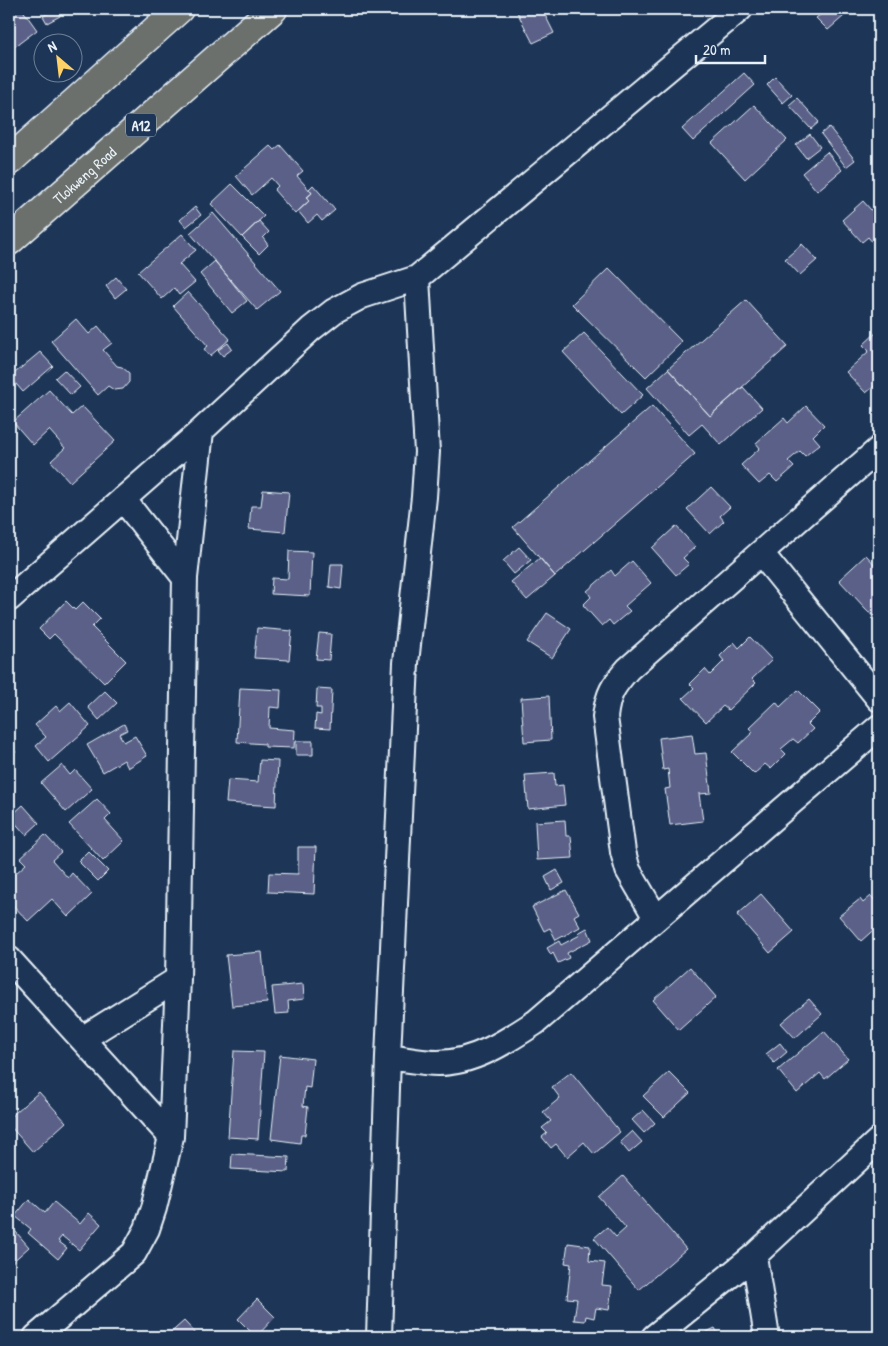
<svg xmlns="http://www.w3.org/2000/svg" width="888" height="1346" font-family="'Patrick Hand',sans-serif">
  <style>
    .building { fill: #5a6087; stroke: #e8f1f8 }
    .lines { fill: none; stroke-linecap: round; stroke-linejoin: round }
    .minor-casing { stroke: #e8f1f8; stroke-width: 28 }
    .primary-casing { stroke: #e8f1f8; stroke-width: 31 }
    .minor { stroke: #1d3557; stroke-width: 24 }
    .primary { stroke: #6c706d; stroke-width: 28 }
    .labels { text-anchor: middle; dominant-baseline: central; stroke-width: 4.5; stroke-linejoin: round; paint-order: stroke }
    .shield { fill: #1d3557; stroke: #abb9c8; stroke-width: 1 }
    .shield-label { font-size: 14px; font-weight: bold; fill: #e8f1f8 }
    .street-label { font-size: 15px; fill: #e8f1f8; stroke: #1d3557 }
  </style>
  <rect width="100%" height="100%" fill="#1d3557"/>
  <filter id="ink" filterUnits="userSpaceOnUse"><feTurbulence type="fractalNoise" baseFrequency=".02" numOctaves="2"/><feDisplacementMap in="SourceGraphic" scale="10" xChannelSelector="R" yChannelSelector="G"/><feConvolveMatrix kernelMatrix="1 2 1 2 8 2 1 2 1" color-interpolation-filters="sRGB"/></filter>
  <g filter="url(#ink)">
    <path class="building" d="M9,9H22L37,30L9,51Z
      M46,9H56L60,16L47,23L43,16L49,13Z
      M518,9H542L554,33L533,43L516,10Z
      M827,9H852L828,30L816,18Z
      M744,73L755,85L693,141L682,129Z
      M775,77L792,95L783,103L767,85Z
      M797,98L819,122L811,129L789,105Z
      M754,105L787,140L745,179L712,143Z
      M829,127L855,160L846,167L821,134Z
      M810,134L820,147L806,158L796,145Z
      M280,145L303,171L297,176L312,193L306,198L309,201L295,214L274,190L278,186L271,178L252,195L236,176L270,146L274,150Z
      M827,152L842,170L817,191L802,173Z
      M232,184L264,216L242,237L211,204Z
      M313,185L335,210L322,221L317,215L308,223L298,211L309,201L306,198L312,193L309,189Z
      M863,201L879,219V250L868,237L862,242L842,220Z
      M195,207L201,215L186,227L180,220Z
      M213,213L280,291L257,310L190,233Z
      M259,221L269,232L263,238L268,245L259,254L242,237Z
      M182,234L196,250L179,264L195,282L179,295L174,288L162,299L138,272Z
      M802,244L817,260L800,275L785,259Z
      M215,261L247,301L232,313L200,274Z
      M609,268L682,342L646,377L572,304Z
      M116,277L126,289L115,298L106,286Z
      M188,292L230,339L210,356L204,349L208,346L173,306Z
      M746,300L788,346L710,416L668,369Z
      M76,319L89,334L98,326L112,343L103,350L117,366L122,367L129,373V382L123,389L114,390L108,386L98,395L51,341Z
      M879,330V384L878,383L866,393L846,372L869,351L863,345Z
      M584,333L643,395L621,415L563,352Z
      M228,343L232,349L223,356L218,350Z
      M40,352L53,366L23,392L10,377Z
      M668,369L710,416L743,387L762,408L721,445L702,424L689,435L647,388Z
      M64,370L80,387L71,395L55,378Z
      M49,390L72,415L82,406L115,441L70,482L51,461L65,448L49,430L33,445L13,422Z
      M652,406L695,454L555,576L513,527Z
      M806,406L824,425L813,436L820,444L805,456L800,451L788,461L794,467L777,482L770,475L759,484L741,465L760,448L756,443L784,418L788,423Z
      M711,487L730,507L720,516L724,521L710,534L687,509Z
      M263,490L289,492L285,532L249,529L251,506H261Z
      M676,526L695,547L683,558L689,564L676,575L652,548Z
      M519,547L531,560L514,574L503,561Z
      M289,551L312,552L310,596L271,594L272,578L288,579Z
      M866,555L879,569V623L839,580Z
      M540,558L555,576L527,600L511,582Z
      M632,561L651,583L625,606L630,611L613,625L609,620L602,626L583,605L591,597L587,591L611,570L615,576Z
      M331,564H343L341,589L329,587Z
      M66,601L75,610L83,602L100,619L92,627L126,661L104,683L54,634L49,639L39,629Z
      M547,613L571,629L552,658L527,642Z
      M257,628L292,631L289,660L254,658Z
      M319,633L331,634L329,660L316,659Z
      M750,637L772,660L752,679L756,683L728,710L723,706L706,722L683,698L694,688L690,684L705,669L710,675L724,661L720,656L734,642L739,648Z
      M240,688L281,690L280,708L270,707L269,728L295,730L294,748L265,747V744L237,742Z
      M317,689L332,690L330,729L315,728L316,714L321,715V708H316Z
      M798,690L820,712L808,724L813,729L798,743L793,739L781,749L786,754L771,769L765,764L754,774L732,752L753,732L749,728L776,702L780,707Z
      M105,691L117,703L99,720L88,707Z
      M549,696L551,740L524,742L521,698Z
      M70,702L90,726L49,762L36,746L46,737L35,725L56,706L60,711Z
      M124,724L127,730L119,734L124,742L135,736L147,756L128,768L124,760L103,772L87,745Z
      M692,734L695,754L706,753L711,793L699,794L703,821L670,825L665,789L670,788L668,769L663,770L659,738Z
      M296,741H313V755H296Z
      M9,745L16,752L9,758Z
      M260,760L278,761L276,806L226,803L228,780L258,782Z
      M62,765L70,775L75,770L92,789L66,812L41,783Z
      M554,773L555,786L563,785L565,805L528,809L525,775Z
      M97,799L111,814L105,820L124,841L103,861L69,824Z
      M23,805L39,823L26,835L10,817Z
      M565,820L566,836H571L573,858L537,860L535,822Z
      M45,835L61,852L52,860L68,878L72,873L92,894L68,917L52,899L28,921L10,902L9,904V872L12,869L16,873L26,864L20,858Z
      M298,847H316L314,894L268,892L269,873L298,874Z
      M88,851L108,871L98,881L78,861Z
      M557,870L564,883L551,890L545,877Z
      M566,890L579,913L574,916L580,927L556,940L550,928L544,931L532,907Z
      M761,894L794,932L770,953L737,915Z
      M871,896L879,905V925L861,941L839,916L860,899L863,903Z
      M587,928L592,940L567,953L569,958L558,963L553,953L551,955L547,948L559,941L561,945L580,935L578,933Z
      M262,952L267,1003L232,1006L226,955Z
      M690,967L716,997L679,1030L653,1000Z
      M303,984L304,999L288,1001L289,1013L275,1014L272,987Z
      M809,999L822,1014L795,1038L781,1023Z
      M824,1031L848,1059L825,1079L820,1073L797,1093L778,1070Z
      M780,1043L787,1052L774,1063L766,1054Z
      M234,1051L264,1052L258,1139L228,1137Z
      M280,1055L313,1059L310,1088L305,1087L303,1106L308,1107L305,1135H301L300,1143L271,1139Z
      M571,1072L620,1132L594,1154L584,1142L567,1157L556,1144L551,1148L542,1137L547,1133L542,1128L551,1121L543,1112L560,1098L552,1087Z
      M669,1072L690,1093L664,1117L643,1096Z
      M39,1092L66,1122L33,1152L9,1125V1118Z
      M643,1110L655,1123L644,1133L632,1120Z
      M632,1131L642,1142L629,1153L620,1142Z
      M232,1154L289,1157L288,1172L231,1169Z
      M623,1176L686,1249L639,1290L594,1238L607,1227L616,1237L626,1228L599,1197Z
      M29,1199L45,1213L54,1202L80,1224L89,1213L101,1224L79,1250L62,1236L58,1241L67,1248L58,1259L28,1233L31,1229L15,1216Z
      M9,1224L29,1247L9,1265Z
      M568,1243L590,1246L589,1261L605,1263L602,1285L612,1286L609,1310L596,1308L594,1318L586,1316L585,1321L574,1320L577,1299L567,1298L571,1264L565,1263Z
      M257,1299L275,1317L256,1337L238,1319Z
      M184,1321L199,1337H166Z
      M715,1328L720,1337H696Z"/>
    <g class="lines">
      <g class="minor-casing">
        <path id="minor" d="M201,431L311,329L334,311L362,296L417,278L740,9
          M123,499L185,578
          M761,553L879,699
          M9,599L201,431L185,578L178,979L171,1137L154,1208L147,1229L134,1253L36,1337
          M656,918L628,870L623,852L605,717C608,693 613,686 628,669L879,449
          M9,959L171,1137
          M82,1039L178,979
          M388,1057C405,1059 422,1063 438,1063C474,1063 507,1041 536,1022L879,727
          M754,1256L767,1337
          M379,1337L388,1057L406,663L424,497L427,452L417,278
          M654,1337L754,1256L879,1140"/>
      </g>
      <g class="primary-casing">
        <g id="primary">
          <path d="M9,161L179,9"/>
          <path id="s1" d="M9,241L273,9"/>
        </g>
      </g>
      <use href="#minor" class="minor"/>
      <use href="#primary" class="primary"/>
    </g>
  </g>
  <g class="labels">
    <rect class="shield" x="126" y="113.5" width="30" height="23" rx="4"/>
    <g class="shield-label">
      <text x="141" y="125">A12</text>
    </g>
    <g class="street-label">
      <text stroke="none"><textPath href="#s1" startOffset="100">Tlokweng Road</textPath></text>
    </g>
  </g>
  <rect width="888" height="1346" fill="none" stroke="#1d3557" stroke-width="30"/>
  <rect x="15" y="15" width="858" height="1316" fill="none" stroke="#e8f1f8" stroke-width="2" filter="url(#ink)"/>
  <g transform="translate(58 58) rotate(332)"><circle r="24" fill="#1d3557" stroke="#6e8097"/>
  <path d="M0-4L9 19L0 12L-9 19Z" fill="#ffd166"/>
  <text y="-8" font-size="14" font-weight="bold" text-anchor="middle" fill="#e8f1f8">N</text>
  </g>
  <path d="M696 55v8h69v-8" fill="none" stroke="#e8f1f8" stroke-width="2.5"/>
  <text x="703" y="55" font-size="15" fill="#e8f1f8" stroke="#1d3557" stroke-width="4" paint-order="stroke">20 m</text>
</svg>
